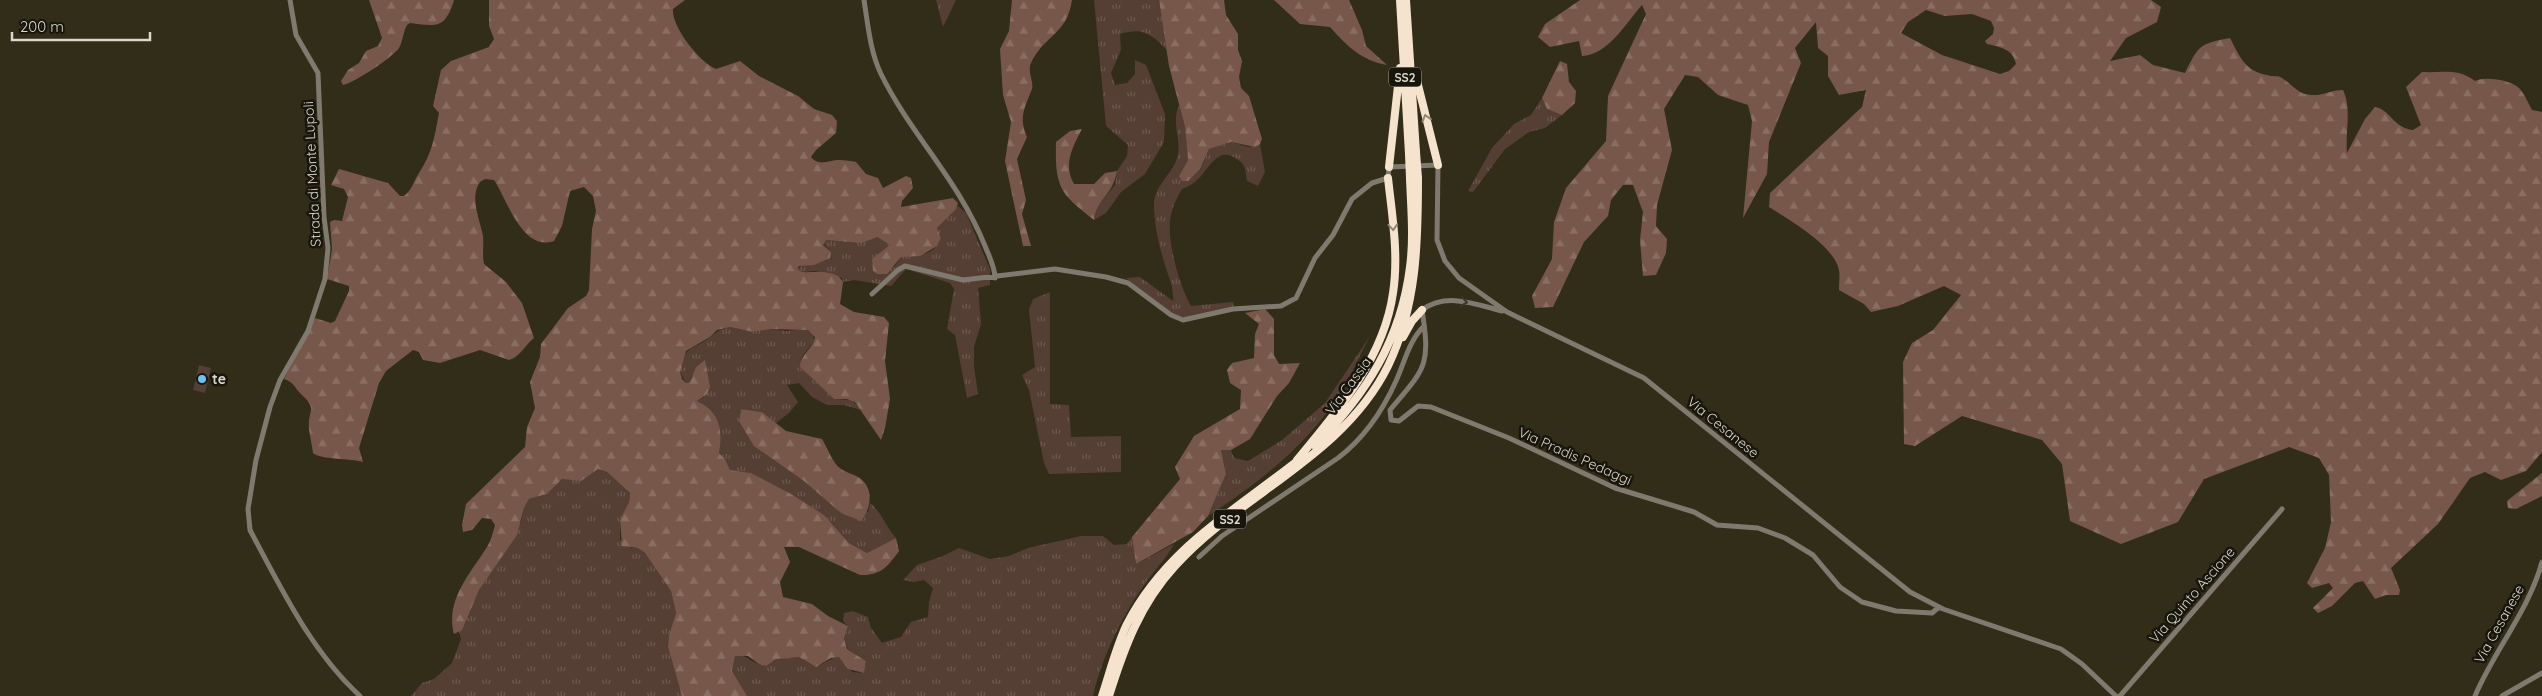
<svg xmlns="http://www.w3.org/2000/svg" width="2542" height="696" font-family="Quicksand,sans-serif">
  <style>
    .grass { fill: url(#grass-tufts) }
    .forest { fill: url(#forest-firs); fill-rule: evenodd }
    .pitch { fill: #553e34 }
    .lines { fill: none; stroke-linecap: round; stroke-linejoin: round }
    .minor { stroke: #807970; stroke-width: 5 }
    .highway { stroke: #f5e3ce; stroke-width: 8 }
    .highway-bridge { stroke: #f5e3ce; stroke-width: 8 }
    .oneway { stroke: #918677 }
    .oneway2 { stroke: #3c382f }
    .poi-dot { fill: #6cc3f2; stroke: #17150c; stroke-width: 2 }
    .labels { text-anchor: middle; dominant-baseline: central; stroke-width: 5; stroke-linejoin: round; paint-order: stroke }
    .shield { fill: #17150c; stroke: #a09e92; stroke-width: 1 }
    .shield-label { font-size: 12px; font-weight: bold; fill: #dad8cb }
    .street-label { font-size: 14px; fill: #dad8cb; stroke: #17150c }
    .poi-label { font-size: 14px; font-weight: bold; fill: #dad8cb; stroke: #17150c; text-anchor: start }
  </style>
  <defs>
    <pattern id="grass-tufts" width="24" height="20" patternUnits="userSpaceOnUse" patternTransform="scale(1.25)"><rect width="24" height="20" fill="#553e34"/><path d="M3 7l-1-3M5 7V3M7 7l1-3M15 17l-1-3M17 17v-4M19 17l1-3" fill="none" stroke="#6d5950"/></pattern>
    <pattern id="forest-firs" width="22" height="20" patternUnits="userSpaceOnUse" patternTransform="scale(1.25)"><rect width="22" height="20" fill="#775749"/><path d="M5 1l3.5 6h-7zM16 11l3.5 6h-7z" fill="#8a6e62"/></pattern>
  </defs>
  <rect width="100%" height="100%" fill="#312d18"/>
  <path class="grass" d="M936,0H956L943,27Z
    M1094,0H1159L1167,50C1151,34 1143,27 1120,34L1121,50L1111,73L1115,85L1127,83L1135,74V60L1146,65L1165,114L1164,142L1145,174L1121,192L1106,213L1094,220L1095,209L1115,185L1117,171L1127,156L1128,145L1106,126Z
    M1542,98L1547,109L1562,115L1545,128L1529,132L1505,149L1473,192L1468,191L1492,148L1514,124L1531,115Z
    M1179,105L1185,127L1188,160L1179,176L1200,170L1209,149L1231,142L1249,147L1260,144L1265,172L1258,186L1247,181C1246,177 1246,170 1244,166C1240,159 1227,152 1220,156C1205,165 1204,181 1182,189C1178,196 1174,203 1172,211C1164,234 1179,285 1191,306L1233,302L1234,306C1220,311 1203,319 1188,318C1168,318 1141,290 1126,278L1140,277L1173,301C1174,288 1169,278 1165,265C1159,246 1154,224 1154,205C1154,184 1175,173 1178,154C1181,136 1171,124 1179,105Z
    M958,206L966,213L990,269V285L978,288L981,324L974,347V366L978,394L967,398L955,335L947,329L954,289L950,283L906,269L891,286L854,280L843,282L842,278L815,271L802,272L797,269L803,265L818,263L831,252L822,242L826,240L865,242L871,237H877L890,245L889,248L872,259L873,270L877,274L895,266L901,257C918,251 930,261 941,238L937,228Z
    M1050,292V404L1069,405L1071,437L1121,436V472L1049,474L1044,463L1029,390L1022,375L1035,367L1029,310L1033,299Z
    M730,327L753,332L771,329L786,331L804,329L813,332L814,341L802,357L800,367L834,399L852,400L861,410L844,405H827L812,397L799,383L787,385L798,402L789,413L776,423L762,412L741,409L739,421L841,513L868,512L870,503C881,511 886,527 896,538L867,553L849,543L824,515L751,473L730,470L725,459L719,453C722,433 716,410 697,401L704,397L706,364L692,376L690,382L686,383L680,372C684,346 691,351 709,338C717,332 720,329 730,327Z
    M1370,336C1360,355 1351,376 1340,394C1306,446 1259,483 1208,516L1226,474L1221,450H1231L1234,458L1248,461L1282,440L1325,403Z
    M598,469L607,472L630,493L629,502L620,521V540L631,548H638L645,553L671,591L676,613L669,635L668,647L682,696H411L422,683L434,679L452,663L461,639L459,632L479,590L521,522L524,508L529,499L547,494L562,479L576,480Z
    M1081,536H1103L1114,545L1127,544L1132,537L1136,564L1174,544C1167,558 1156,568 1147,581C1123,614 1102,657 1093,696H747L732,671L735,656C747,653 750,663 761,664C768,665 770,662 775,659C782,656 792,658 799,657C804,659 808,664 813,665C822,668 829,657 840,657L852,672L864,673L866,661L848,649L844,640L848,626L843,621L844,613L853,611L868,617L871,628L882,643L901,637L911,622L928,617L929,602L933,588L924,580L914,582L903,580L917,565L943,556L959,548L990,559L1009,556L1028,548Z"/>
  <path class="forest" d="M369,0H454C445,30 436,26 410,23L407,25C403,32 403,41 399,48C393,57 354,83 343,85L341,81L348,70L359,63L366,51L378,46L382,38Z
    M489,0H685L673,9C671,26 700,63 716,69L740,61L759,76L798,96L814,109L832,115L837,121L836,133L816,150L811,157C819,167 829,160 839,160C845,160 851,161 856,162L866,174L878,178L883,188L906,176L911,178L913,188L902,201L901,207L953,198L958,203L956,209L937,228L941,238L937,246L920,256L901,257L887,274H877L873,271L872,259L890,245L877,237L862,243L826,240L823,245L831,252L830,258L814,265L799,266L797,269L802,272C814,273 836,268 843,282L840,304L854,312L884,317L889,323L885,361L890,399L885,428L881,440L855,402L847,399H834L800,367C800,355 813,349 815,337L808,330L771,329L753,332L730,327L717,330L710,337L686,351L680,372L682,379L686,383L690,382L696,367L705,360L710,387L707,394L697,401C720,412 723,430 719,453L725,459L730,470L751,473L791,494L824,515L849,543L867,553L896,538L899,551C888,566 881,576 860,575L799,547H784L790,562L780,582L783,597L812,604L828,616L848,626L844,639L847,649L866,661L864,673L848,669L839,657L831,658L816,667L799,657L776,659L766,666L759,664L748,656H735L732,671L747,696H682L668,647L669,635L676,613L671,591L645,553L638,548L622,546L620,520L629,502L630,493L607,472L598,469L581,481L562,479L547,494L529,499L524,508L517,535L479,590L462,630L454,634C445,600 470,574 487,547C491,541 493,532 495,525L491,519L482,518L472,530L463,532L462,525L466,504L525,447L527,427L535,408L530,382L540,357L541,344L568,308L586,296L589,290L592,229L596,211L593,196L584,187L570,191L562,226L554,241C522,252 507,199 494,180L485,179L480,182C469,197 480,220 483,236C484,246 482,255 484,264L506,282L522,303L534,338C526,344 520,357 509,360L480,350L440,363L423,360L419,352L413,350L386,371L379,383L359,448L363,462C350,458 321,460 313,453C312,445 310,437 309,429C307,409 319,411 301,394C294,387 294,382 284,379L315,318L331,323L335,321L349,291V286L327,279L332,249L330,222L334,220L342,221L348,197L344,189L331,185L339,169L388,183L400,196H404C413,189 413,182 419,173C433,151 434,139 439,113L433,106L441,70L451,61L489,47L494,39L489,26Z
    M1012,0H1072C1067,35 1044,35 1031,63C1027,72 1034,81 1032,89C1025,107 1018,118 1027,137L1017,159L1026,200L1022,214L1031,246H1023L1005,161L1011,122L1003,95L1000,49L1009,31Z
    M1159,0H1224L1226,15L1238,34V50L1242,61L1239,77L1241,88L1249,96L1262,139L1260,144L1255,147L1231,142L1209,149L1200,169L1188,181H1182L1179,176L1188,160L1185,127L1169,66Z
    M1274,0H1349L1362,30L1366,46L1387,65C1362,61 1346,45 1330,27L1300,24Z
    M1580,0H2151L2161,7L2157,22L2126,38L2110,61L2140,55L2153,65L2185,73C2199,45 2199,44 2230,38C2240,57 2245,71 2267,75C2272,77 2278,75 2282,78C2293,85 2298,95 2312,95C2322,96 2332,90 2343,90C2352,109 2345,132 2347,153L2365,119L2375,107C2390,109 2393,128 2413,130L2421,125L2406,87L2422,72C2442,73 2458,68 2475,81C2485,76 2512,80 2520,89C2525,95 2528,103 2532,110L2542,112V452L2526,471L2501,480L2485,472L2470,478L2438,524L2391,568L2400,590L2399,595H2386L2375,599L2363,581L2355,583L2332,606L2318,613L2313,608L2333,588L2329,583L2312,588L2307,583L2325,548L2331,522L2329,475L2319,458L2289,447L2204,479L2178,522L2121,544L2070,521L2062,464L2042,440L1962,416L1915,446L1904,444L1903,362L1912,343L1933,330L1961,295L1944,286L1898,306L1871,312L1864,304L1839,290C1839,284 1840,276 1839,270C1834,245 1789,220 1769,207L1770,193L1862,107L1866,90L1839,95L1828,76V56L1818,48L1816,22L1795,48L1801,63L1769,142L1767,174L1743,218L1752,121L1748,105L1718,95L1698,77L1685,75L1664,109L1672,150L1657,205L1656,226L1667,239L1666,253L1656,275L1643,276L1640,240L1643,212L1633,185H1623L1611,200L1608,216L1584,242L1553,307L1535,308L1532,296L1552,259L1554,222L1566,188L1606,141L1608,96L1646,14L1642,5C1626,23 1608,55 1582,56L1579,41L1550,47L1538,37L1545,24ZM1926,10L1945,16L1972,14L1991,21L1994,28L1993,34L1985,41L1987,44C2000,47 2013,49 2016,64L2009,71L2000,74L1942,55L1901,33L1908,22Z
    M1560,61L1567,64L1569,82L1576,91L1575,103L1562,115L1547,109L1542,98Z
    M1082,129C1072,148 1063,165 1074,184H1094L1105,173L1117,171C1113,196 1096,199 1094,220C1059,193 1055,187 1056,142L1070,131Z
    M1265,309L1274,319V355L1279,364L1300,363L1289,383L1277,396L1250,439L1231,450H1221L1226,474L1208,516L1193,532L1136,564L1132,537L1180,479L1175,467L1194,436L1240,409L1241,390L1230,383L1227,370L1232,363L1254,358L1255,334L1259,324L1245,313Z
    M741,409L762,412L786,431L822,439C827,447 830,456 835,463C840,471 851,473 858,477C875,487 871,509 861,521L841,513L804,481L754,446L739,421Z
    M2542,473V496L2516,509L2508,508L2507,501Z"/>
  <path class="pitch" d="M199,365L211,368L205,393L193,390Z"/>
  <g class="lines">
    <path class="minor" d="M290,0L296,35L318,73L324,217L328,248L325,279L308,331L280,380L270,407L256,460L248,509L250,530C281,588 311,651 360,696
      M864,0C868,25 870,51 881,74C911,135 958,179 985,246C989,256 995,267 995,278
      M872,294L898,270L905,266L963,280L1055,269L1106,277L1128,283L1171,315L1183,320L1233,309L1281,306L1296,298L1315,258L1333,235L1352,199L1372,183L1388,178L1389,167L1438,165L1437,240L1445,261L1459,278L1507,312L1644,378L1910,592L1943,609L2061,649L2082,664L2116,696
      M1502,311C1475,304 1446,292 1422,310C1431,367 1425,368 1390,410L1391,420L1399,421L1418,406L1431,407L1509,438L1615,488L1694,512L1717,525L1758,528L1785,538L1813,555L1840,587L1862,602L1896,611L1932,613L1939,607
      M1199,557L1222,536L1338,458C1363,439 1383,410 1396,381C1405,361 1409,341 1424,326
      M2120,696L2282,509
      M2475,696C2494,651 2529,610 2542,562
      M2502,696L2542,673"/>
    <path class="highway" d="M1400,0L1409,154
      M1406,0L1416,152
      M1415,73L1438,165
      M1389,167L1400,68
      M1403,337L1412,321L1422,310
      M1315,446C1366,394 1401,340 1410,267C1414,237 1411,208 1410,178
      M1297,460C1338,411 1384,358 1393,293C1399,255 1392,215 1388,178
      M1102,696C1110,672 1116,647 1127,624C1167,547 1236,510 1301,458
      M1109,696C1124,648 1140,604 1175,566C1240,494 1343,457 1388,366C1417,306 1418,243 1418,178"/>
    <path class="highway-bridge" d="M1416,152L1418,178
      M1409,154L1410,178"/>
  </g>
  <defs><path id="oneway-chevron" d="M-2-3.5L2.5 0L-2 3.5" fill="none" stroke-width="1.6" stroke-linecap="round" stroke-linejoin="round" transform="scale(1.25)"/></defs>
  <g class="oneway">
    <use href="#oneway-chevron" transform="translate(1426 118) rotate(-107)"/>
    <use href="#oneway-chevron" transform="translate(1393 227) rotate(86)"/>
  </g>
  <use class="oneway2" href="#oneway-chevron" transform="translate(1464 302) rotate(9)"/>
  <circle class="poi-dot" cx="202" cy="379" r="5"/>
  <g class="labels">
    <g class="shield">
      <rect x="1389" y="67.5" width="32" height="19" rx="4"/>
      <rect x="1214" y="509.5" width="32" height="19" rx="4"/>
    </g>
    <g class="shield-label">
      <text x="1405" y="77">SS2</text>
      <text x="1230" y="519">SS2</text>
    </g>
    <g class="street-label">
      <text transform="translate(312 174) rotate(-93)">Strada di Monte Lupoli</text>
      <text transform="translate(1348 386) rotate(-54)">Via Cassia</text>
      <text transform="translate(1723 427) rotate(39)">Via Cesanese</text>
      <text transform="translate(1575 456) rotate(24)">Via Pradis Pedaggi</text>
      <text transform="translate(2192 595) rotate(-49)">Via Quinto Ascione</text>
      <text transform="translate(2499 624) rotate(-61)">Via Cesanese</text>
    </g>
    <g class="poi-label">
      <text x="212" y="379">te</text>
    </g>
  </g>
  <path d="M12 32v8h138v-8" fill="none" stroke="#dad8cb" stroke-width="2.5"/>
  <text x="20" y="32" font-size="15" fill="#dad8cb" stroke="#17150c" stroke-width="4" paint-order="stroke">200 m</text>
</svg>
